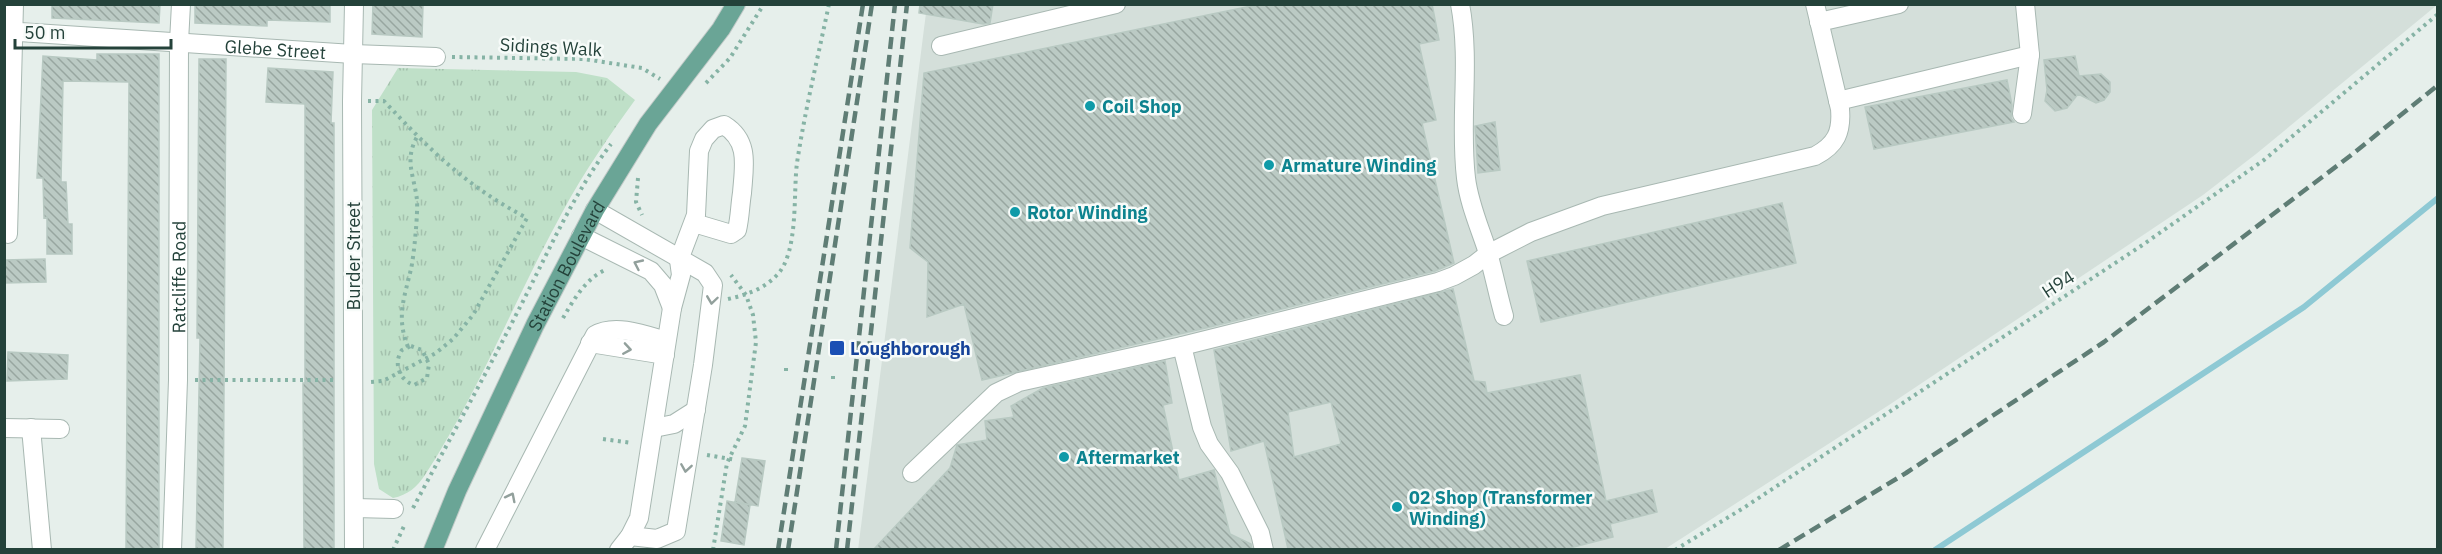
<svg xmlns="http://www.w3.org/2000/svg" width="2442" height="554" font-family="'IBM Plex Sans',sans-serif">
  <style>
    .built { fill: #d4dfda }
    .park { fill: url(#park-tufts) }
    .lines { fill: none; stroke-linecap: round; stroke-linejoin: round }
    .stream { stroke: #8ec9d4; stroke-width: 6 }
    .building { fill: url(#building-back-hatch); stroke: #b8c9c2; stroke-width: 1.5; fill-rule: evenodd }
    .minor-casing { stroke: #a8b8b2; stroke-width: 20 }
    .major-casing { stroke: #c2cac8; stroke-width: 20 }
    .path { stroke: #86b3a5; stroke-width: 4; stroke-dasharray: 3 4.5; stroke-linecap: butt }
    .minor { stroke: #fff; stroke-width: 18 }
    .major { stroke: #6aa596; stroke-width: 18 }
    .rail { stroke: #5f7d75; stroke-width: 4.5; stroke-dasharray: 12 6; stroke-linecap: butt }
    .oneway { stroke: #92a09c }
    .culture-dot { fill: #0f9aa8; stroke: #f7fbf9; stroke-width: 2 }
    .transit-dot { fill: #1a4fb4; stroke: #f7fbf9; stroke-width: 2 }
    .labels { text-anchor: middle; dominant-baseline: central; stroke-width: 5; stroke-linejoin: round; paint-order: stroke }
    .street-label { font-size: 18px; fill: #24423a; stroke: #f7fbf9 }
    .culture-label { font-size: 18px; font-weight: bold; fill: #0d838f; stroke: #f7fbf9; text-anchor: start }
    .transit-label { font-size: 18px; font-weight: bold; fill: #164399; stroke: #f7fbf9; text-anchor: start }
  </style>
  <defs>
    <pattern id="park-tufts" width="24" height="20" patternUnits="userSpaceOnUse" patternTransform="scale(1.5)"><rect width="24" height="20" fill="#bfe0c8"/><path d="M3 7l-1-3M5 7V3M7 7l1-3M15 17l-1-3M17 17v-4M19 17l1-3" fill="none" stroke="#a4c1ad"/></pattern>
    <pattern id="building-back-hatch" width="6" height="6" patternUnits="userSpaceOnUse" patternTransform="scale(1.5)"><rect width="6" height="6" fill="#bbcac4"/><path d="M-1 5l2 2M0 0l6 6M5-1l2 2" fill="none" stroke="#98a6a0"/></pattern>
  </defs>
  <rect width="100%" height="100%" fill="#e6efeb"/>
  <path class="built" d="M927,5H2437L2256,154L2203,195L1889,405L1665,549L858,550Z"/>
  <path class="park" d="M398,68L576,72L607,78L635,100C609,136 584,172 563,211C515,298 479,392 425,475C417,487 408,495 393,498L379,489L374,464L372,110Z"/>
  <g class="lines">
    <path class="stream" d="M1935,550L2304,307L2438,198"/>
  </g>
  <path class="building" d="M52,4H160L159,23L52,18Z
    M195,4H330V22L267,20V26L195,23Z
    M373,4H423L422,37L372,34Z
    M920,4H993L990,23L983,24L919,13Z
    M1261,4H1432L1439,40L1419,44L1436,120L1422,123L1454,263L1435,271L1210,327L982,380L964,304L927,317L928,262L910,248L924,73Z
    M97,54H159V549H126L129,82L63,81L61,182H66L68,224H72V254H47V217L44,218L43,178H37L43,56L97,60Z
    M2075,56L2079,76L2101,74L2110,82V92L2104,100L2096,103L2078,94L2067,108L2055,111L2045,101L2047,90L2044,60Z
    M199,59H226L223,549H196L200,338H197Z
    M268,68L333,72L331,123H334V549H304L303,383H305V104L266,102Z
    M2007,80L2012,105L2011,118L2014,122L1874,149L1865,107Z
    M1495,122L1500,170L1478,173L1475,126Z
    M1782,203L1796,263L1541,322L1527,261Z
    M45,259L46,282L4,283V260Z
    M1453,289L1474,381L1485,382L1487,393L1580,375L1606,501L1652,490L1657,512L1610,524L1613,537L1566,549H1288L1264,441L1231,451L1214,350ZM1331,402L1341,444L1294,457L1288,412Z
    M8,352L68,355L67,379L7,381Z
    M1165,361L1172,403L1163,405L1179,480L1214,470L1230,534L1251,544L1252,549H874L950,468L957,445L987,440L985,421L1014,417L1011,406L1043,388Z
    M742,458L765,461L758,506L735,502Z
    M727,501L750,505L744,545L721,541Z"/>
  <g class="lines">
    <g class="minor-casing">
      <g id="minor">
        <path d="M1460,4C1471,62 1459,120 1466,178C1469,204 1480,228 1488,253C1494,274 1498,295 1504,316"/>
        <path d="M1819,22L1899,4"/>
        <path id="s1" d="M4,31L353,54L436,57"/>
        <path d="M941,46L1116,4"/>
        <path d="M1838,101L2030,55"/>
        <path d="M2022,114L2030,55L2025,4"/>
        <path d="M595,210L705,273L713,285L703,365L676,531L657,539L630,536"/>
        <path d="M8,234L14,4"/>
        <path d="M581,236L651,271L663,285L672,308"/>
        <path d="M590,343L665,355"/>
        <path d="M1182,346L1202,427L1209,444L1230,473L1260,533L1264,550"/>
        <path d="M4,428L60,429"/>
        <path d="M31,428L42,550"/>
        <path d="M654,428L674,424L696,410"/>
        <path d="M912,473L996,393L1019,382L1182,346L1438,282L1454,276L1474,265L1488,254L1531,232L1602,206L1815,156C1836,145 1842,132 1840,109L1815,4"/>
        <path d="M355,508L394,509"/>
        <path id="s2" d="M172,550L178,380L179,42L181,4"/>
        <path d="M354,550L352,101L354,4"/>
        <path d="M485,550L595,335C615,323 646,335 666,341"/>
        <path d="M619,550L630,536L639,518L672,308L681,275L679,260L696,215L699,151L704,139L713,129L724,125C750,141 744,166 742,193C740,205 740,218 737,230L731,234L694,223"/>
      </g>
    </g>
    <g class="major-casing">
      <g id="major">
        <path id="s3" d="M433,550L457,491L535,325L595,210L648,124L721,29L736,4"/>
      </g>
    </g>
    <path class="path" d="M452,57L584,59L642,68L660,79
      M706,83L730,58L764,4
      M368,101H384C431,151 466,186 527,218L473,315L453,339L436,353L383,381L370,382
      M638,178L636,202L642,215
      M728,299C746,295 764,289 777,275C799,252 793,193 797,163C805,110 818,57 829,4
      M563,318C574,299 586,278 607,269
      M411,346L422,350L429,364L427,378L414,385C399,380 393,363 402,350Z
      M408,347C396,317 404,299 411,269C414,256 418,213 417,200C414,175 404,160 417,137
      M786,371V366
      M833,379V373
      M195,380H334
      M603,439L632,443
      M707,455L736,460
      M413,508C448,442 484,378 518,311C547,255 573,194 611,144
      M393,550L404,526
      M713,550L727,463L745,426L756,342L753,315L746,295L731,275
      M1675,550L1745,507L2141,246L2264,160L2438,14"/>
    <use href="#minor" class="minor"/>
    <use href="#major" class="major"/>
    <path class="rail" d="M778,550L863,4
      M788,550L872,4
      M836,550L895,4
      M847,550L907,4
      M1779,550L1906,473L2104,342L2350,156L2438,85"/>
  </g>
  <defs><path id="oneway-chevron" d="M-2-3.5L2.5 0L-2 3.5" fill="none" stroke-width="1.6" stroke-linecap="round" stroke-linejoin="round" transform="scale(1.5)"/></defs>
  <g class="oneway">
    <use href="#oneway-chevron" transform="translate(638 264) rotate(-155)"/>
    <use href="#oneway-chevron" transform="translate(712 300) rotate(98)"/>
    <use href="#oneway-chevron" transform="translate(627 349) rotate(9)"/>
    <use href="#oneway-chevron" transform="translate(686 468) rotate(99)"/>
    <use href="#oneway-chevron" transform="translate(511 497) rotate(-63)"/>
  </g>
  <g class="culture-dot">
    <circle cx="1090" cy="106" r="6"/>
    <circle cx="1269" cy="165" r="6"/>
    <circle cx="1015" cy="212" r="6"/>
    <circle cx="1064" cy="457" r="6"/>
    <circle cx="1397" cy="507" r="6"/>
  </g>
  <rect class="transit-dot" x="829" y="340" width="16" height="16" rx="3"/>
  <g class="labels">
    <g class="street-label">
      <text transform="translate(551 47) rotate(3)">Sidings Walk</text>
      <text stroke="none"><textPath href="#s1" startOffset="272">Glebe Street</textPath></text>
      <text transform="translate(353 256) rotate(-90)">Burder Street</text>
      <text stroke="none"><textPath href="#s3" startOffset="314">Station Boulevard</textPath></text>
      <text stroke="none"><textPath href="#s2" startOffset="273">Ratcliffe Road</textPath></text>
      <text transform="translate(2058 284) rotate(-33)">H94</text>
    </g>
    <g class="culture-label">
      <text x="1102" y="106">Coil Shop</text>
      <text x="1281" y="165">Armature Winding</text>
      <text x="1027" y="212">Rotor Winding</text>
      <text x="1076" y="457">Aftermarket</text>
      <text x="1409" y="497">02 Shop (Transformer<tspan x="1409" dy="21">Winding)</tspan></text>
    </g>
    <g class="transit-label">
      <text x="850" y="348">Loughborough</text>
    </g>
  </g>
  <rect width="2442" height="554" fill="none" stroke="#24423a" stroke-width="12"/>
  <path d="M15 39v9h156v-9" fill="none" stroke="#24423a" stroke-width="3"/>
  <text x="24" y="39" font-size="18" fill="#24423a" stroke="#f7fbf9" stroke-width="4.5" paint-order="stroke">50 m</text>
</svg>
